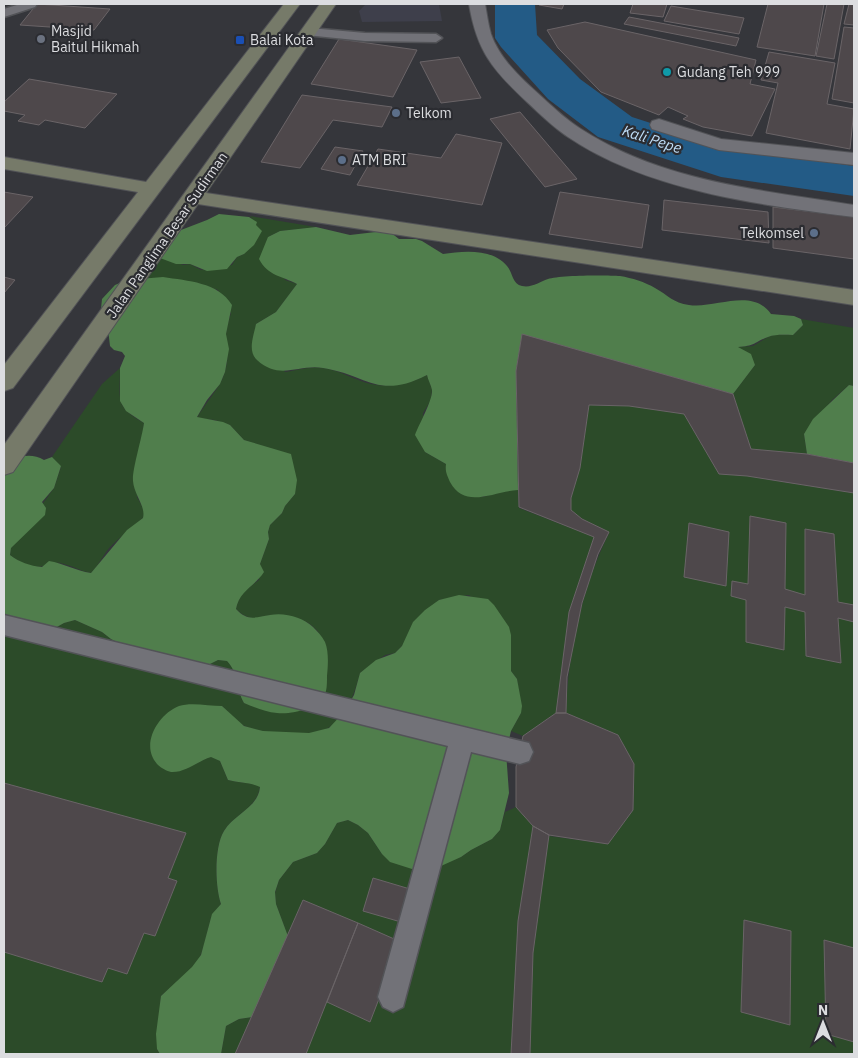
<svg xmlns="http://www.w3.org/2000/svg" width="858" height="1058" font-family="'IBM Plex Sans',sans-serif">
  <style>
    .built { fill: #3e3f4b }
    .green { fill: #2c4b29 }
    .forest { fill: #507e4c }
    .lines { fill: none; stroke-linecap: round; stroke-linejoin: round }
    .river { fill: #235b86; fill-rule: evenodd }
    .building { fill: #4e484b; stroke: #6a6467 }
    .lane-casing { stroke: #525357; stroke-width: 3 }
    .street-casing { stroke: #525357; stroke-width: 2 }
    .secondary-casing { stroke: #525357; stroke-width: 2 }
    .lane { fill: #727278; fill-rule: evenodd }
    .street { fill: #727278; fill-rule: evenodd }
    .secondary { fill: #767a69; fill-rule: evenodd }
    .worship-dot { fill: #6b7280; stroke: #2b2c31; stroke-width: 2 }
    .transit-dot { fill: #1a4fb4; stroke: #2b2c31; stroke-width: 2 }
    .culture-dot { fill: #0f9aa8; stroke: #2b2c31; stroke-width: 2 }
    .service-dot { fill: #5c6f8a; stroke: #2b2c31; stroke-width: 2 }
    .labels { text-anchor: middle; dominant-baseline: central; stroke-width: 4.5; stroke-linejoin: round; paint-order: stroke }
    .far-poi-label { font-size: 14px; fill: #dcdde0; stroke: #2b2c31; text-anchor: start }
    .far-street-label { font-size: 14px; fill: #dcdde0; stroke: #2b2c31 }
    .far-water-label { font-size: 15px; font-style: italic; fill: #bfddf7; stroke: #2b2c31 }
  </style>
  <rect width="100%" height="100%" fill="#35363b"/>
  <path class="built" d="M366,4H439L442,21L362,22L359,11Z"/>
  <path class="green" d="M250,216L316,227L280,231L268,237L285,280L297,284L276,312L256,324L285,372C297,370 311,366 323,368C340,370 356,381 371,384C391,388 409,384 427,375L432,389L431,400L423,413L425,452L446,464L483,497L505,490H518L519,508L594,537L569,612L556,713L523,736L511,731L521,713L517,679L511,671L510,661L511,635L469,595L439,600L402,646L395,653L385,655L360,673C355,692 347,717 328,728C312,738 262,734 245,726C237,723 229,712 222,706L191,766L211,756L220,761L228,780C239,783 249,782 260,786C258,808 234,814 224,831C214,847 215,887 221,904C206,920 209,935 201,954C195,971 174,984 161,996L157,1049L160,1054H4V628L13,635L55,628L64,623L75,620L102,632L111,639L208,665L218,660L227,661C238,672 236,689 244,703L277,713H290L327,669C327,629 311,616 272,615C267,615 265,618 261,618C251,620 242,615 236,609C238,594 248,588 259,580L260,564L269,539L268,532L270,525L282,513L285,506L295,494L268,448L244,440L230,425L215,420L197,418C205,403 222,386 225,371C229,358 227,348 226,336C226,329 229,320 231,313L218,290L198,283L140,278L158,254L183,265L190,264L201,270L232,265L237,257L244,254C249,240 260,227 250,216Z
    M801,319L854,328V386L849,385L832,400L804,434L807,454L751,449L733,394L755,365L737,347L753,346L768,337L774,335H793L803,325Z
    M120,368C120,399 114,406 144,423L137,497L145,512L143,518C132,528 121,536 110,547C103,555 99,565 91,573C80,571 71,565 60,563C55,562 49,565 44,566C32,569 19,562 10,555L11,548L54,488L61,467L52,457L102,384Z
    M589,405L629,406L684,414L719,474L747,476L854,493V1054H530L533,953L549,836L608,844L633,810L634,764L618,735L566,713C568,651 582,588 609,533L582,519L571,510V498L580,468Z
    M516,807L533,826L518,921L511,1054H221L226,1026L239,1019L265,1015L289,939L276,904L275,893L279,880L293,862L317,853L325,844L337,823L348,820L358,825L368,833L382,854L412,869L461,857L471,850L492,839L500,830L505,812Z"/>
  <path class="forest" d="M219,214L249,217L257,222L256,225L262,231L254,245L244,254L237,257L227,269L207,271L190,264H176L160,258L181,230L207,220Z
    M316,227L350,235L384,231L390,232L399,239H416L422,241L443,254C463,251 492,248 507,266C513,273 512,284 522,286C532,288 539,282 548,279C559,275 607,275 620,276C632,278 645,282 655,288C668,295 673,303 689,305C715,309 752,287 771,314L794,316L801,319L803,325L793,335C785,335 776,334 768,337C754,342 756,346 738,347L751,354L755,365L733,394L522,335L516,371L518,490C494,491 465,510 450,482C447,475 445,472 446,464L425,452L415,435C419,424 433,400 432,390C431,385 428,380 427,375C378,400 368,375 323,368C298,364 280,381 257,360C247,351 254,335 256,324L276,312L297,284C282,276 268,276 259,259L268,237L280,231Z
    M163,277C188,281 218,282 232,305L226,334L229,349L225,372L220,384L207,400L197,417L223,422L230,425L244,440L291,454L297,480L295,494L285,506L282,513L270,525L268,532L269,539L260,564L264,572C255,586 239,591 236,609C248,622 256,617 270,615C284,612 303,617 313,627C317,631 322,636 325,642C329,652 328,665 327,676C327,680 327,687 326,691C320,708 292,715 277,713C265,712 254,707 244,703C236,689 238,672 227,661L218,660L208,665L135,652L111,639L102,632L75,620L64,623L55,628L13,635L4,628V461C18,457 31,452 44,460L52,457L61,466L54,488L42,502L46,508L45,515L11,548L10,555C19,562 30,566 42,567L49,561C63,563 76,571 91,573L127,530L143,518C146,506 134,495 133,481C132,470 142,438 144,423L126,411L120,401V368L125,356L122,352L114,350L110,346L108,329L101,309L102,299L115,285L127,280Z
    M849,385L854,386V463L807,454L804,434L813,419Z
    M459,595L488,599L494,605L509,627L511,635V671L517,679L522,706L521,713L511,731L506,752L509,793L500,830L492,839L471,850L461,857L441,866L412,869L390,862L382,854L368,833L358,825L348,820L337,823L325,844L317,853L293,862L279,880L275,892L276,904L289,939L265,1015L239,1019L226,1026L221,1054H160L157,1049L156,1034L161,996L192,967L201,955L212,914L221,904C215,887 214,847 224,831C234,814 258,808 260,787C249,782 239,783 228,780L220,761L211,757C198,761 185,773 171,772C167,771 161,768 158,765C139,746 158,714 179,706C191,702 209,706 222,706L244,726L263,731L309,733L329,728L344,712L354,695L360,673L376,660L395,653L402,646L413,622L425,610L439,600Z"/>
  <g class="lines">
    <path class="river" d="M495,4H535L537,35L580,79L632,117L728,148L854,166V196L721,177L598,137L548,99L501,47L495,38Z"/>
  </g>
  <path class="building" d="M37,4L110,9L94,30L20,25Z
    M540,4H564L562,9L539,5Z
    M633,4H667L663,17L630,13Z
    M768,4H824L815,56L757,47Z
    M827,4H844L834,59L816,56Z
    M849,4H854V25L844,24Z
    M671,6L744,18L739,34L664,21Z
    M629,17L739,38L736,46L624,24Z
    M585,22L756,60L750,84L775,89L752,136L703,127L683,119L688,116L668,107L659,115L601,92L558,48L547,30Z
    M844,27L854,28V103L832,99Z
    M339,39L417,50L393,97L311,84Z
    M769,52L835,63L827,104L854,109L850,149L766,133L778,83L761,80Z
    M459,57L481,98L441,103L420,62Z
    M29,79L117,94L85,128L45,120L39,125L18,121L25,115L4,111V102Z
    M302,95L392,107L382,127L333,120L300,168L261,162Z
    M520,112L577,179L545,187L490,119Z
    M456,134L502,143L482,205L357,185L378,149L441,158Z
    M335,147L363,151L350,175L321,169Z
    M4,192L33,197L4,228Z
    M560,192L649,205L642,248L549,234Z
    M664,200L768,212L769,243L662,230Z
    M773,207L854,217V259L773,248Z
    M4,277L15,280L4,293Z
    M522,334L733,394L751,449L807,454L854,463V493L747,476L719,474L684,414L629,406L589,405L580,468L571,498V510L582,519L609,532L598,554L582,603L567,677L566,713H556L569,612L594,537L519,507L516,371Z
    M750,516L786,523L785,589L805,595V529L834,534L838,602L854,605V622L838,618L841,663L806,656L805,612L785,607L784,650L746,642V600L731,596L732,581L748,584Z
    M689,523L729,532L726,586L684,577Z
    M556,713H566L618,735L634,764L633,810L608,844L549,835L533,826L516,807V767L523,736Z
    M4,783L186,833L168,878L177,881L155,936L144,933L127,974L108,968L102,982L4,952Z
    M533,826L549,835L533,953L530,1054H511L518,921Z
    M373,878L410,889L401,922L363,911Z
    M303,900L358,923L306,1054H235Z
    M744,920L791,931L790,1025L741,1012Z
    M358,923L401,942L370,1022L327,1002Z
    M824,940L854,948V1042L826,1034Z"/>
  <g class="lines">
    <g class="lane-casing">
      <path id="lane" d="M20,4H37L35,7L4,17V9Z
        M310,28L365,33L436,34L442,38L436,42L365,41L306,35L304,32Z
        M4,615L529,743L533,752L529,761L520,764L471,752L403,1007L393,1012L383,1007L378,997L448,746L4,635Z"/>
    </g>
    <g class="street-casing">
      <path id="street" d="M469,4H485C487,14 488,24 491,34C500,60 523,80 543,98C555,109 568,121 581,129C663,182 761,190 854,205V217C760,205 648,191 568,137C553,127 540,114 527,102C493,70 477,52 469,4Z
        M659,119L721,139L854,153V165L719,150L652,129L650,125L652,121Z"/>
    </g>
    <g class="secondary-casing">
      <path id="secondary" d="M284,4H300L13,388L4,391V365L138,192L4,169V157L146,182Z
        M320,4H336L206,193L854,290V305L198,204L13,472L4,475V445Z"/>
    </g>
    <use href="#lane" class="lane"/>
    <use href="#street" class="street"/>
    <use href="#secondary" class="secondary"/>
  </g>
  <circle class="worship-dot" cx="41" cy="39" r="5"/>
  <rect class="transit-dot" x="235" y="35" width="10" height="10" rx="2.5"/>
  <circle class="culture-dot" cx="667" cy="72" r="5"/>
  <g class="service-dot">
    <circle cx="396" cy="113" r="5"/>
    <circle cx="342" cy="160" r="5"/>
    <circle cx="814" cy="233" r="5"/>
  </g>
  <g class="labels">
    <g class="far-poi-label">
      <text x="51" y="31">Masjid<tspan x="51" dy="16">Baitul Hikmah</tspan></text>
      <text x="250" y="40">Balai Kota</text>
      <text x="677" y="72">Gudang Teh 999</text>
      <text x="406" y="113">Telkom</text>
      <text x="352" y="160">ATM BRI</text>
      <text x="804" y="233" text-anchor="end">Telkomsel</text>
    </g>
    <g class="far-street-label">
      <text transform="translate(167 235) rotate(-55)">Jalan Panglima Besar Sudirman</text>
    </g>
    <g class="far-water-label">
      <text transform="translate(652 139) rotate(18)">Kali Pepe</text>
    </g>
  </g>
  <rect width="858" height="1058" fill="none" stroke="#dcdde0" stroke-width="10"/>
  <g transform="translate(823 1023)" stroke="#2b2c31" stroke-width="4" paint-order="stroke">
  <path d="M0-4L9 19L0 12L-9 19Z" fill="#dcdde0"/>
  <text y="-8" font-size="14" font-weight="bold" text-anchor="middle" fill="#dcdde0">N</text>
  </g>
</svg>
